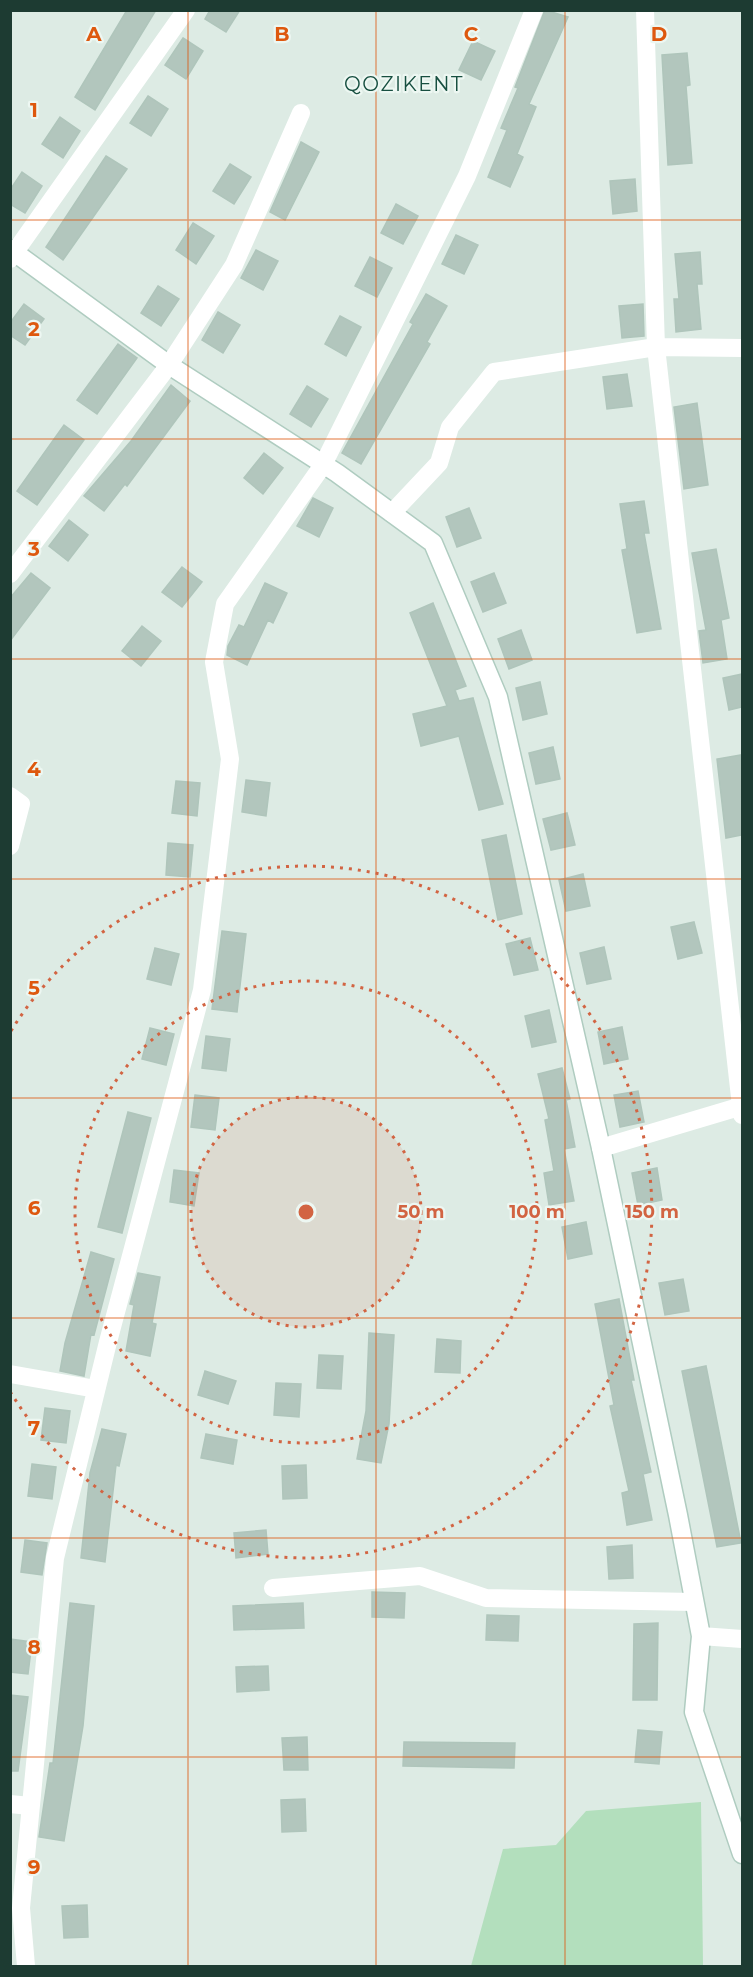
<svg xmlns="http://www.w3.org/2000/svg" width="753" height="1977" font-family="Montserrat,sans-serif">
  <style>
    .green { fill: #b3dfbd }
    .building { fill: #b2c6bd; stroke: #afc5bb; stroke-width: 1.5 }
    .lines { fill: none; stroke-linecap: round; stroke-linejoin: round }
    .secondary-casing { stroke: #afccc0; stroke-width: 21 }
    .street { stroke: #fff; stroke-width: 18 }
    .secondary { stroke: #fff; stroke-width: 18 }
    .grid { fill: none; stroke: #de580e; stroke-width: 1.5; stroke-opacity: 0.55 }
    .ring { fill: none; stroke: #d26442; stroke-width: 3; stroke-dasharray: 3 6 }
    .labels { text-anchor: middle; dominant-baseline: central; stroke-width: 4.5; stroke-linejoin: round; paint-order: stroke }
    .quarter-label { font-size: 20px; letter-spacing: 1.5px; fill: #174f40; stroke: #edf7f2 }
    .grid-label { font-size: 20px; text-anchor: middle; font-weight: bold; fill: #de580e; stroke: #edf7f2; stroke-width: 4.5; stroke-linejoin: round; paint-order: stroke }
    .centre { fill: #d26442; stroke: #edf7f2; stroke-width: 3 }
    .ring-label { font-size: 18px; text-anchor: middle; font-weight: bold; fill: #d26442; stroke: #edf7f2; stroke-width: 4.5; stroke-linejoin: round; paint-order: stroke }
  </style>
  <rect width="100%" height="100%" fill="#ddebe4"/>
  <path class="green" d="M701,1802L703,1966H471L503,1849L556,1845L586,1811Z"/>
  <path class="building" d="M127,10H156L95,110L75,97Z
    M210,10H240L226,32L205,19Z
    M545,10L568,17L529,104L536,107L517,154L523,157L510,187L488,177L507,130L501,128L518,88L515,87Z
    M183,38L203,51L186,79L165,65Z
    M473,41L495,51L481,80L459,70Z
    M687,53L690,85L686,86L692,163L668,165L662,55Z
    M148,96L168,109L151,136L130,123Z
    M60,117L80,131L63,158L42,144Z
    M301,142L319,152L285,220L270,212Z
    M106,156L127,169L63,260L46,247Z
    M230,164L251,177L234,204L213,191Z
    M22,172L42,186L25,213L10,204V190Z
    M635,179L637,211L613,214L610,181Z
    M396,204L418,216L403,244L381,233Z
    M193,223L214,236L196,264L176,250Z
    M456,235L478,245L464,274L442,264Z
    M256,250L278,261L263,290L241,278Z
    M700,252L702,284H697L701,329L676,332L674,299H679L675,254Z
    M370,257L392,268L377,297L355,286Z
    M158,286L179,299L161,326L141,313Z
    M426,294L447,306L427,342L430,344L361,464L342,453L413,324L410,322Z
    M24,304L44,319L25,345L10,335V323Z
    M643,304L644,336L622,338L619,306Z
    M218,312L240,325L223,353L202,340Z
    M340,316L361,327L346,356L325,344Z
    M118,344L137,358L97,414L77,400Z
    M627,374L632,406L607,409L603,377Z
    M171,385L190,401L127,486L125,484L104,511L84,496L131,441Z
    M307,386L328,399L311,427L290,414Z
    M697,403L708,485L684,489L674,407Z
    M64,425L84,440L37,505L17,491Z
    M264,453L283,468L263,494L244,478Z
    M313,498L333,508L319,537L297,526Z
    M644,501L649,533H644L661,629L637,633L622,550L627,549L620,504Z
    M469,508L481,538L457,547L446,517Z
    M69,520L88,535L68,561L49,546Z
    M716,549L729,618L721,620L727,659L703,663L699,631L706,630L692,553Z
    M182,567L202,582L182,607L162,592Z
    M31,573L50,588L10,641V598Z
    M494,573L506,603L483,612L471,582Z
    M265,583L287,593L273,623L268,620L247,665L227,655L228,646L239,625L244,627Z
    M433,603L466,686L455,690L459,701L473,698L503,804L479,810L459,736L421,746L413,714L447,706L410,613Z
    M142,626L161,641L141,666L122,651Z
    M521,630L532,660L509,669L498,639Z
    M742,674V707L729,710L723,678Z
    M540,682L547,714L523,720L516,688Z
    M553,747L560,779L536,784L529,753Z
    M741,755L742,835L726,838L717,759Z
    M246,780L270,783L266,816L242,812Z
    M176,781L200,783L197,816L172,813Z
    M567,813L575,845L551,850L543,819Z
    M506,835L522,914L498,920L482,840Z
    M168,843L193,845L190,877L166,875Z
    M583,874L590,906L566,911L559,880Z
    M694,922L702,953L678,959L671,927Z
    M222,931L246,934L237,1012L212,1009Z
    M530,938L538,970L514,975L506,944Z
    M604,947L611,979L587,984L580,953Z
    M155,948L179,954L171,985L147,979Z
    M549,1010L556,1042L532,1047L525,1016Z
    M622,1027L628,1059L604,1064L598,1032Z
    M150,1028L174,1034L166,1065L142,1059Z
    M206,1036L230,1039L226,1071L202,1068Z
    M562,1068L570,1099L566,1100L575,1147L564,1149L574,1201L549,1205L544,1173L554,1171L545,1120L549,1119L538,1074Z
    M638,1091L644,1122L620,1127L614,1095Z
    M195,1095L219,1098L215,1130L191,1127Z
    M128,1112L151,1118L122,1233L98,1227Z
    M657,1168L662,1200L638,1205L632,1173Z
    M174,1170L199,1173L194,1206L170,1202Z
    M586,1222L592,1254L568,1259L562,1227Z
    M91,1252L114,1259L94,1335L91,1334L84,1376L60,1371L65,1343Z
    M138,1273L160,1277L152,1323L156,1324L150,1356L126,1351L134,1305L130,1304Z
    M683,1279L689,1311L665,1315L659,1283Z
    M619,1299L634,1380H631L651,1472L643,1474L652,1520L627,1525L622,1493L629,1491L610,1406L614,1405L595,1304Z
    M369,1333L394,1335L389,1424L381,1463L357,1459L366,1411Z
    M437,1339L461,1341L460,1373L435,1372Z
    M319,1355L343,1356L341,1389L317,1388Z
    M706,1366L741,1543L717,1547L682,1371Z
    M205,1371L236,1381L228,1404L198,1395Z
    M276,1383L301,1384L299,1417L274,1415Z
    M45,1408L70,1411L66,1443L41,1440Z
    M102,1429L126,1434L119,1466L116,1465L105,1562L81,1558L90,1473Z
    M206,1434L237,1440L233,1464L201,1458Z
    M32,1464L56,1467L52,1499L28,1496Z
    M306,1465L307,1498L283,1499L282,1466Z
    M266,1530L268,1554L236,1558L234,1533Z
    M25,1540L47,1543L42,1575L21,1572Z
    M632,1545L633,1578L609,1579L607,1547Z
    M372,1592L405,1593L404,1618L372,1617Z
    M70,1603L94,1606L83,1726L64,1841L39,1837L50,1763H53Z
    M303,1603L304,1628L234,1630L233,1606Z
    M487,1615L519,1616L518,1641L486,1640Z
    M658,1623L657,1700H633L634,1624Z
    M10,1639L32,1642L28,1674L10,1672Z
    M268,1666L269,1690L237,1692L236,1667Z
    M10,1695L28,1697L18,1771H10Z
    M638,1730L662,1732L659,1764L635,1762Z
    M307,1737L308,1770H284L282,1738Z
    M404,1742L515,1743L514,1768L403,1766Z
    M305,1799L306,1831L282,1832L281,1800Z
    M87,1905L88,1937L64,1938L62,1906Z"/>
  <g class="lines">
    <g class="secondary-casing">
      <path id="secondary" d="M10,249L169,365L337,473L433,543L498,697L601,1148L678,1515L701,1636L694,1712L742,1854"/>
    </g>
    <path class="street" d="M645,10L656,347L742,1115
      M10,259L186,10
      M392,513L439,463L450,427L494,372L656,347L742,348
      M10,574L169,365L234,265L301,113
      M10,796L21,804L10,846
      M601,1148L742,1106
      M10,1374L96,1389
      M273,1588L420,1576L486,1598L694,1602
      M701,1636L742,1639
      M10,1804L30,1806
      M26,1966L21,1908L55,1558L108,1342L202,990L230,759L214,662L225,604L323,465L467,176L534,10"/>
    <use href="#secondary" class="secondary"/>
  </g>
  <path class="grid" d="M188,10V1966M376,10V1966M565,10V1966M10,220H742M10,439H742M10,659H742M10,879H742M10,1098H742M10,1318H742M10,1538H742M10,1757H742"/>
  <circle cx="306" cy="1212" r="115" fill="#d26442" fill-opacity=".12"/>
  <g class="ring">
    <circle cx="306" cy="1212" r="115"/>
    <circle cx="306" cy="1212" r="231"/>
    <path d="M11 1031A346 346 0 1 1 11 1393"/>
  </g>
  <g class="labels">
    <g class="quarter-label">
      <text x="404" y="84">QOZIKENT</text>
    </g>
  </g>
  <g class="grid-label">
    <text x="94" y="41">A</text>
    <text x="282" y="41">B</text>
    <text x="471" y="41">C</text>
    <text x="659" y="41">D</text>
    <text x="34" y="117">1</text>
    <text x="34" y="336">2</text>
    <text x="34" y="556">3</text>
    <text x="34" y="776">4</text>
    <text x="34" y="995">5</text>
    <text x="34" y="1215">6</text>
    <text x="34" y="1435">7</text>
    <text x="34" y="1654">8</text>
    <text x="34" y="1874">9</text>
  </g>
  <circle cx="306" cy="1212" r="9" class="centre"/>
  <g class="ring-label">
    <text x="421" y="1218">50 m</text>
    <text x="537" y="1218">100 m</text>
    <text x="652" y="1218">150 m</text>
  </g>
  <rect width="753" height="1977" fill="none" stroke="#1d3b32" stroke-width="24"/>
</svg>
